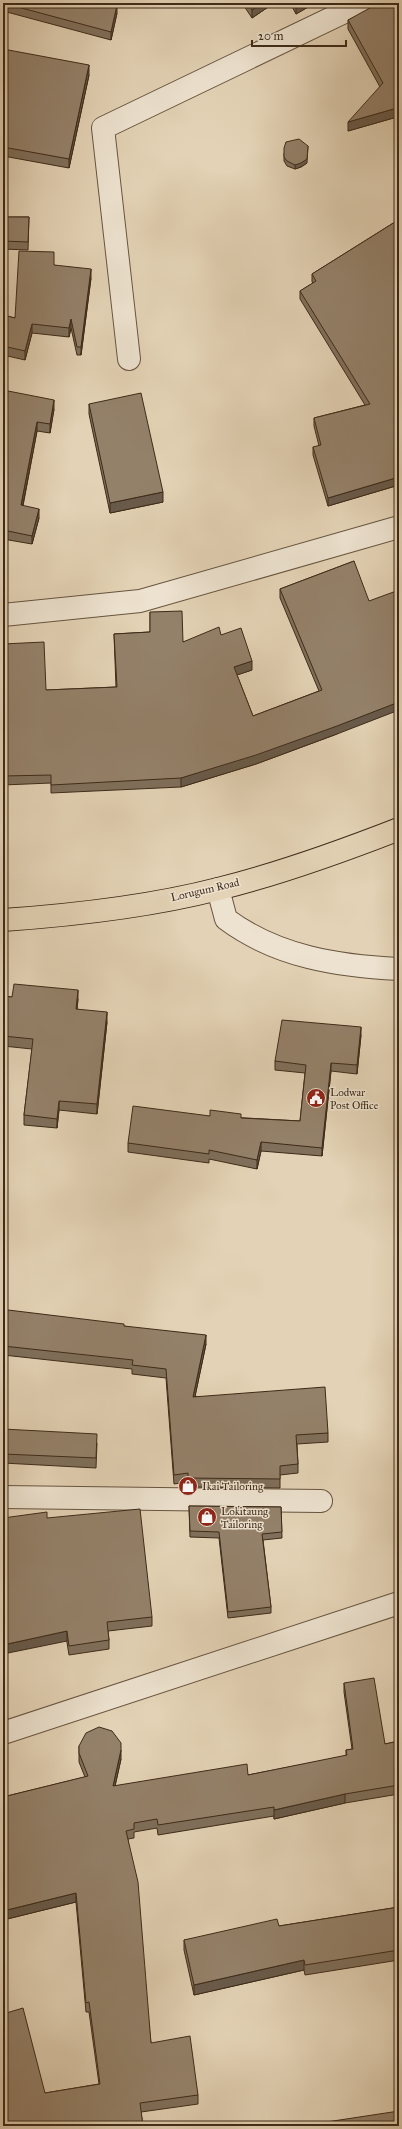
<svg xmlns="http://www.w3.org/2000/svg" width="402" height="2129" font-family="'IM FELL Great Primer',serif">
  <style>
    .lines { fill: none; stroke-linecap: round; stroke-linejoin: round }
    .minor-casing { stroke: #67543f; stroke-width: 24 }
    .major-casing { stroke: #3e2a18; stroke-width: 24 }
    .minor { stroke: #ede2cf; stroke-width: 22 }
    .major { stroke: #e3d2b5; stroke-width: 22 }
    .wall { fill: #7f6f5b; stroke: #3e2a18 }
    .shaded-wall { fill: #685a4a; stroke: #3e2a18 }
    .building { fill: #94816a; stroke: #3e2a18 }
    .labels { text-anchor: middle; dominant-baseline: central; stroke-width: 3; stroke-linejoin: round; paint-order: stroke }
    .street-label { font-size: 11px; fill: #3e2a18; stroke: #ede2cf }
    .poi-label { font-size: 11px; fill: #3e2a18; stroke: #ede2cf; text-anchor: start }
  </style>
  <rect width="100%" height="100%" fill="#e3d2b5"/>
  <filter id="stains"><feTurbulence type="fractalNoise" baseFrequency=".005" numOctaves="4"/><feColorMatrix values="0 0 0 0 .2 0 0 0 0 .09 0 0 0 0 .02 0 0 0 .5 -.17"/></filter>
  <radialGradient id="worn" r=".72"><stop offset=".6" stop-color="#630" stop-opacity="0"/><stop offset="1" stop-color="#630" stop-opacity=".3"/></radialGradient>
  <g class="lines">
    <g class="minor-casing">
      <path id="minor" d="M129,359L103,128L363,3
        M3,615L140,601L399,527
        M218,889L226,919C277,957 338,966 399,969
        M3,1497L321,1501
        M3,1733L399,1603"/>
    </g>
    <g class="major-casing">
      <path id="major" d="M3,920C75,915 148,907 218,889C279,874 340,852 399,829"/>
    </g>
    <use href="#minor" class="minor"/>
    <use href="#major" class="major"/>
  </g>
  <path class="wall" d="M3,3L117,13L111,40L3,11Z
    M242,3H274L252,18Z
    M290,3H315L296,14Z
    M399,3V120L397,117L348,131L380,87L348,29V20Z
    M3,49L89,75L69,168L3,156Z
    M284,153L307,163L301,167L295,169L287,166L284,161Z
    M3,217H29L28,250L3,249Z
    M395,222L399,485L328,506L313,455V447L319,446L314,426V418L365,405L300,299V291L313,283L312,282V274Z
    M54,265L91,278L81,355H77L71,328L69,337L32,333L25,360L3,355V315L15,318Z
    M3,390L54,409L50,433L37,431L23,506L39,518L32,544L3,539Z
    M89,404L163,502L110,513L89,414Z
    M354,561L337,734L256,764L181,787L51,793V783L3,785V644L46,690L116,687L114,634L150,632V612L183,642L221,635L252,670L237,675L253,716L319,691L280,598V589Z
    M3,996L12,997L78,999L77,1009L107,1022L97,1114L59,1110L57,1128L24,1125V1115L32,1049L3,1046Z
    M361,1035L357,1074L331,1071L322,1156L261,1151L257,1169L209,1159V1163L128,1152V1143L210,1116L300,1121L305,1073L275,1070V1061Z
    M3,1310L124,1326L206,1344L195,1396L328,1433V1442L297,1444L298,1464V1473L280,1475V1488L188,1487V1482L174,1484L166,1378L132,1374V1369L3,1355Z
    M3,1429L97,1443L96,1468L3,1463Z
    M189,1506L281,1507L282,1538L263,1540L271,1607V1613L228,1618L219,1538L190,1537Z
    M47,1518L152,1617V1626L108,1631L109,1640V1649L69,1655Z
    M344,1683L385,1744L399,1741V1794L345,1803L274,1819V1816L158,1835L157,1828L134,1832V1838L128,1839L151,2043L198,2095V2104L141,2112L143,2126H3V2014L45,2093L99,2084L89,2012H86L76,1902L3,1920V1797L85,1777L79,1762V1746L121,1759L115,1786L248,1775L346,1756V1750L352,1749L344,1692Z
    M399,1907V1960L305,1975L304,1970L194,1995L184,1950V1940L279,1926Z"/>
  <path class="shaded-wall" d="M262,3H274L252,18V10Z
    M302,3H315L296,14V6Z
    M117,5V13L111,40V32Z
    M89,65V75L69,168V159Z
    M397,108V117L348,131V122Z
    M308,146L307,163L301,167L295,169V165Z
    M91,269V278L81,355V347Z
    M71,319V328L69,337V328Z
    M32,324V333L25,360V351Z
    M54,400V409L50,433V424Z
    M37,422V431L21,514V505Z
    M399,477V485L328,506V498Z
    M163,492V502L110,513V503Z
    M39,509V518L32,544V536Z
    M252,661V670L234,676V667Z
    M399,702V710L337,734L256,764L181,787V778Z
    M78,990V999L76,1019V1009Z
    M107,1012V1022L97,1114V1104Z
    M361,1027V1035L357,1074V1065Z
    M331,1063V1071L322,1156V1148Z
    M59,1101V1110L57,1128V1119Z
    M261,1142V1151L257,1169V1160Z
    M206,1335V1344L193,1406V1397Z
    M67,1631V1641L3,1654V1645Z
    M121,1750V1759L113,1795V1786Z
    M345,1794V1803L274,1819V1810Z
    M76,1893V1902L3,1920V1911Z
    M304,1960V1970L194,1995V1985Z"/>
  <path class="building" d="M3,3H107L117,5L111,32Z
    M248,3H262L252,10Z
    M294,3H302L296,6Z
    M379,3H399V111L397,108L348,122L383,83L348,20Z
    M3,49L89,65L69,159L3,147Z
    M299,139L308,146L307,159L301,163L295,165L287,161L284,157V148L286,142Z
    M3,217H29L28,242L3,241Z
    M395,222L399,229V477L328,498L313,447L321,445L314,418L370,404L300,291L316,281L312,274Z
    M19,251L54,252V265L91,269L81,347H77L71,319L69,328L32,324L25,351L3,346V315L15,318Z
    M3,390L54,400L50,424L37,422L21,505L39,509L32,536L3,530Z
    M141,393L163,492L110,503L89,404Z
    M354,561L369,601L399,590V702L337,726L256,755L181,778L51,785V775L3,776V644L44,642L46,690L117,687L114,634L150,632V612L182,611L183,642L219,627L221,635L241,628L252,661L234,667L253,716L322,690L280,589Z
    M14,984L78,990L76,1009L107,1012L97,1104L59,1101L57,1119L24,1115L33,1039L3,1036V996L12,997Z
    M282,1020L361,1027L357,1065L331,1063L322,1148L261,1142L257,1160L209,1150V1154L128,1143L133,1106L210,1116V1110L241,1114V1118L300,1121L306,1065L275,1061Z
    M3,1310H8L124,1324V1326L206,1335L193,1397L325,1387L328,1433L296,1435L298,1464L280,1466V1479L188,1478V1473L174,1475L166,1369L132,1365L133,1360L3,1346Z
    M3,1429L97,1434L96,1458L3,1454Z
    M189,1506L281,1507L282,1532L262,1534L271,1607L228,1612L219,1532L190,1531Z
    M140,1509L152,1617L107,1622L109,1640L69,1646L67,1631L3,1645V1518L47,1512V1518Z
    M374,1678L385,1744L399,1741V1785L345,1794L274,1810V1807L158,1825L157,1819L134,1823V1829L126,1831L138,1882L151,2043L190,2036L198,2095L140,2103L143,2126H4L3,2119V2014L23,2008L45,2093L100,2084L89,2002L86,2003L76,1893L3,1911V1797L88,1776L79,1753V1746L86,1733L99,1727L112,1731L121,1743V1750L113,1786L247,1764L248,1775L347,1755L346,1750L353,1749L344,1683Z
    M399,1907V1950L305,1965L304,1960L194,1985L184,1940L277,1919L279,1926Z
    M399,2111V2126H300Z"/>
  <defs>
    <g id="civic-disc" transform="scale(1)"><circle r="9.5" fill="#8f2418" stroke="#ede2cf"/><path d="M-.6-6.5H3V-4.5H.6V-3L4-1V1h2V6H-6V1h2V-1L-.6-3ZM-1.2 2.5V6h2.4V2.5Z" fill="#fff"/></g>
    <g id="shop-disc" transform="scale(1)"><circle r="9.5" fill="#8f2418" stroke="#ede2cf"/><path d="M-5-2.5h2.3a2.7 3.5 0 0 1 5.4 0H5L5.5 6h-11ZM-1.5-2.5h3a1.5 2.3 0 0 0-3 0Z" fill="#fff"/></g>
  </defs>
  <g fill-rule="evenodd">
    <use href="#civic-disc" x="316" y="1098"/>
    <use href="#shop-disc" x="188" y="1486"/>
    <use href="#shop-disc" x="207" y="1517"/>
  </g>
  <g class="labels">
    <g class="street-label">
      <text transform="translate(205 890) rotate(-13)">Lorugum Road</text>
    </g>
    <g class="poi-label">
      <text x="330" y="1092">Lodwar<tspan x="330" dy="13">Post Office</tspan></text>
      <text x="202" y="1486">Ikai Tailoring</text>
      <text x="221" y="1511">Lokitaung<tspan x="221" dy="13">Tailoring</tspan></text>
    </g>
  </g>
  <rect width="402" height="2129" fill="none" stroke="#e3d2b5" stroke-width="16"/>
  <rect x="4" y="4" width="394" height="2121" fill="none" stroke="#3e2a18" stroke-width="2"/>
  <rect x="8" y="8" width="386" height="2113" fill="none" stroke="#3e2a18"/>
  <path d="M252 40v6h94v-6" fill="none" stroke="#3e2a18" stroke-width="2"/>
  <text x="258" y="40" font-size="12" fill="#3e2a18" stroke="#ede2cf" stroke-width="3" paint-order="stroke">20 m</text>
  <rect width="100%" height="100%" filter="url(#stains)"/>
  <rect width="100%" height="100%" fill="url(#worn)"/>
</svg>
